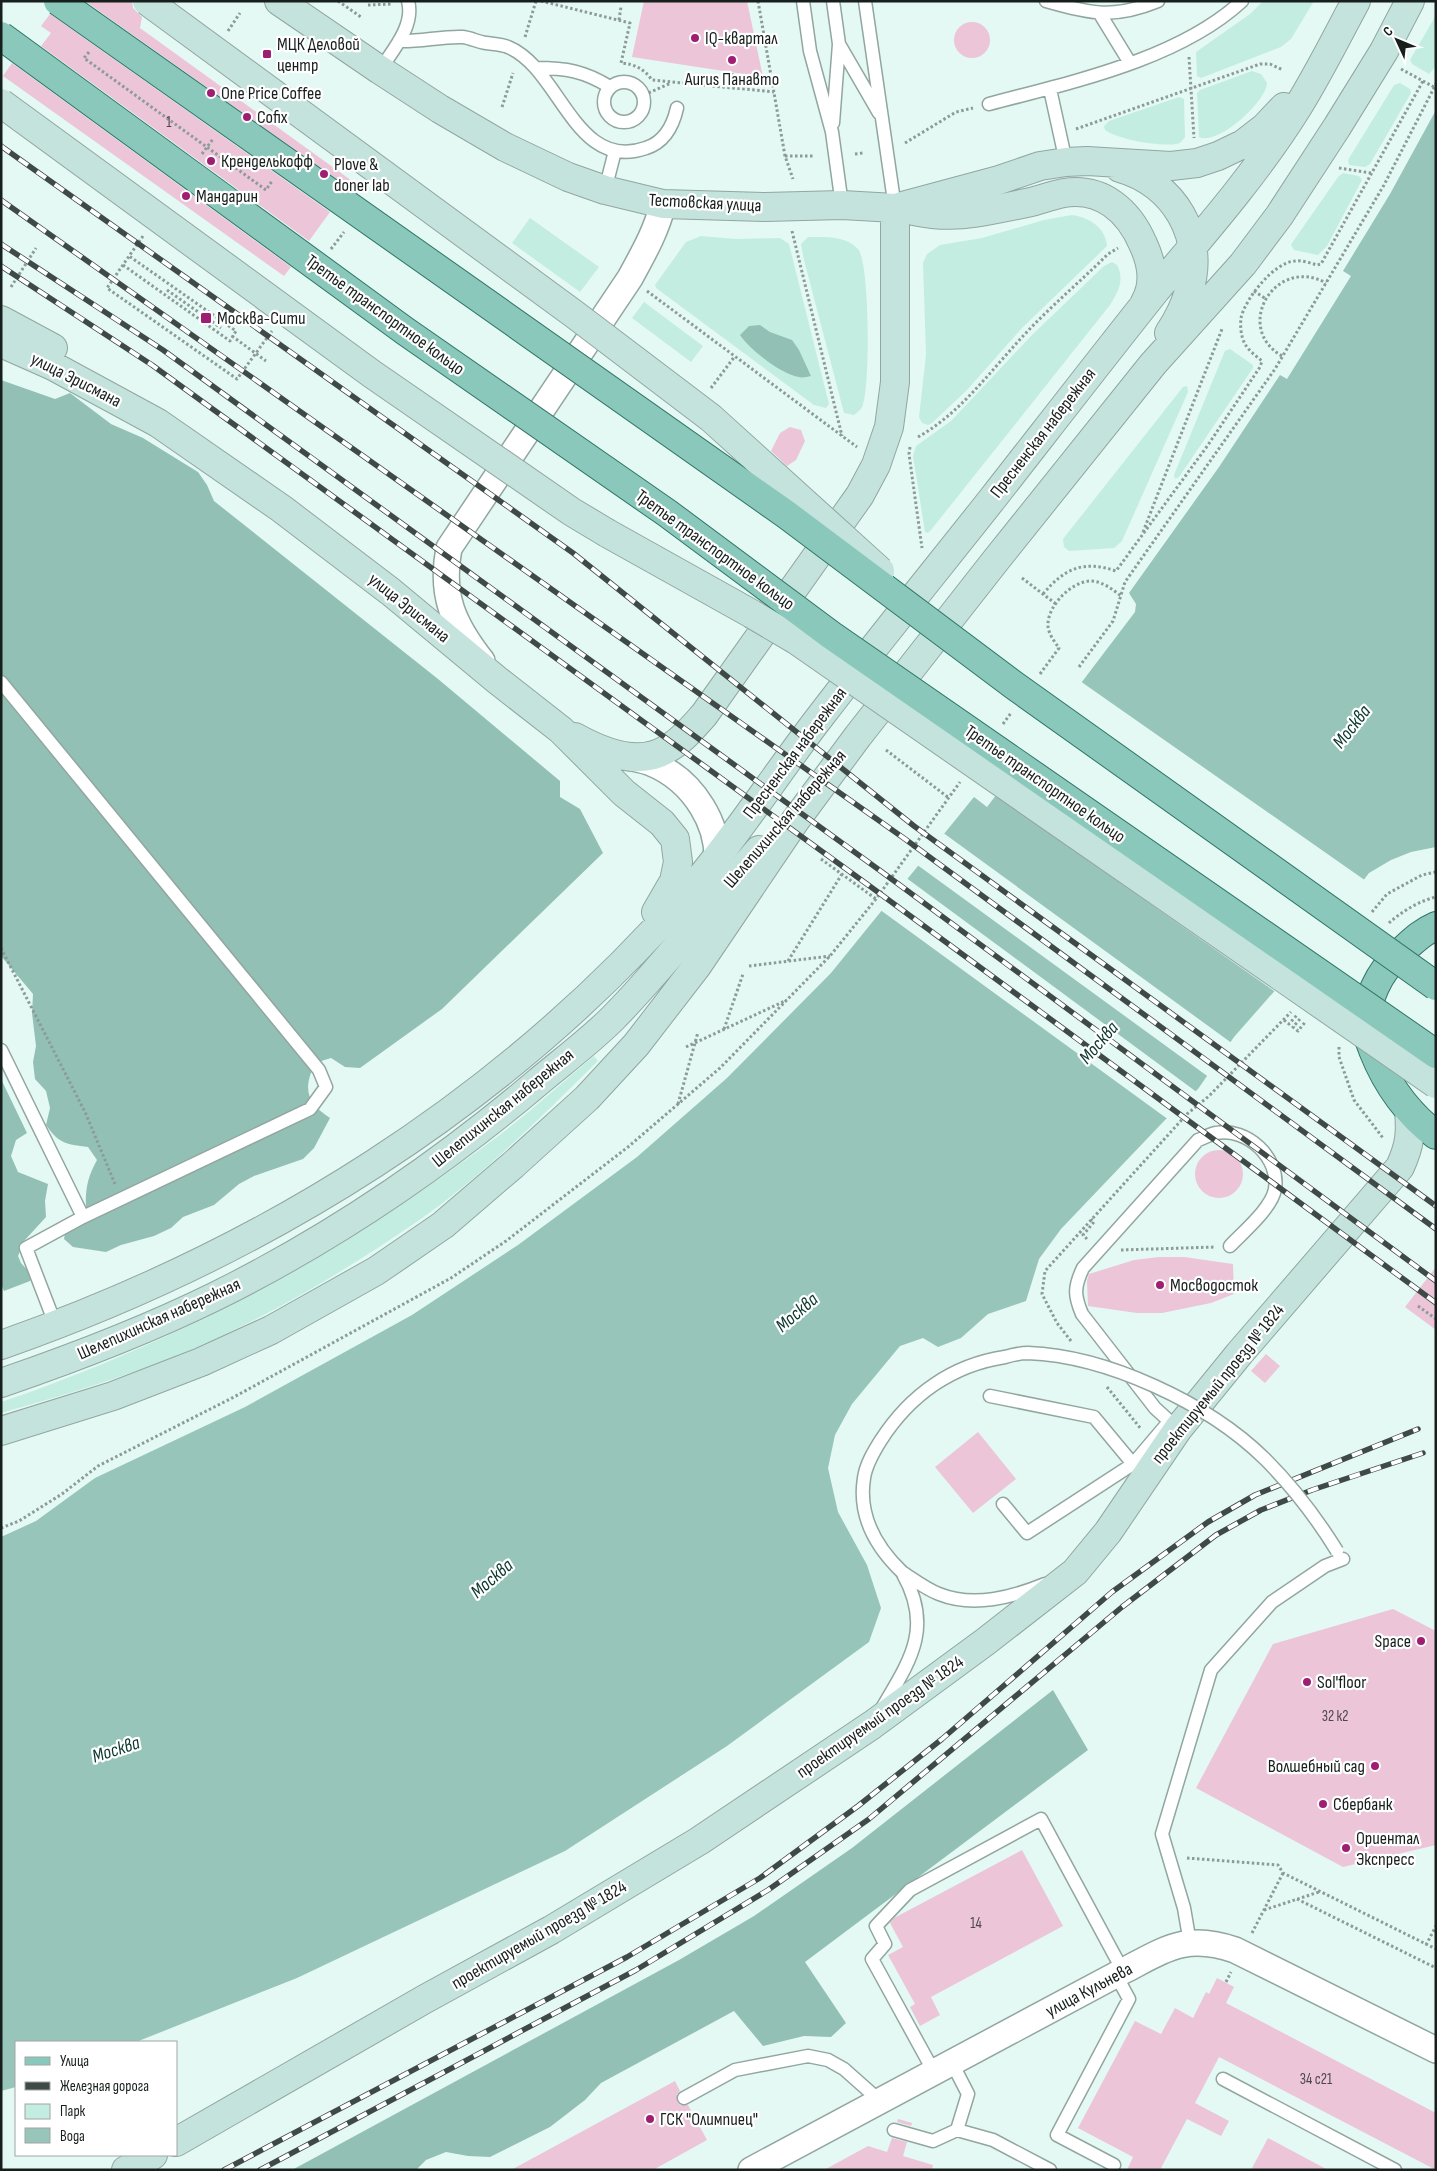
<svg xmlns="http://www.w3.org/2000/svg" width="1437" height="2171" font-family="'Sofia Sans Condensed',sans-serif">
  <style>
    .green { fill: #c3ede1 }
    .forest { fill: #93c0b5 }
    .water { fill: #97c5b9 }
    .pier { fill: #e4f9f4 }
    .building { fill: #ecc5d9 }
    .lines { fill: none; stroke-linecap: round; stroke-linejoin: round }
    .lane-casing { stroke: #92a6a0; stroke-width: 15 }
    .street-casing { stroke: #92a6a0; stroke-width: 28 }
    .secondary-casing { stroke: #92a6a0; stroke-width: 30 }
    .primary-casing { stroke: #2f7566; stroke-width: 30 }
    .path { stroke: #8c9b97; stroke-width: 3; stroke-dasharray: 2.5 2.5; stroke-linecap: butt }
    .lane { stroke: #fff; stroke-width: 12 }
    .street { stroke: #fff; stroke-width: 25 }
    .secondary { stroke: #c4e3dd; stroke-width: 28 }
    .primary { stroke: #8ac8bb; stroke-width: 28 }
    .rail-casing { stroke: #3f4a47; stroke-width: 5.5 }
    .rail { stroke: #fff; stroke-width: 4; stroke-dasharray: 11; stroke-linecap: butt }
    .lane-bridge-casing { stroke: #92a6a0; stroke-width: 15; stroke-linecap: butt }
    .secondary-bridge-casing { stroke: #92a6a0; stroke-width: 30; stroke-linecap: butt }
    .primary-bridge-casing { stroke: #2f7566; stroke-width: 30; stroke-linecap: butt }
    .lane-bridge { stroke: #fff; stroke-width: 12 }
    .secondary-bridge { stroke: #c4e3dd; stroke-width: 28 }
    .primary-bridge { stroke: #8ac8bb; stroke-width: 28 }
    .poi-dot { fill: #9e1e72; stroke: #fff; stroke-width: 2 }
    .labels { text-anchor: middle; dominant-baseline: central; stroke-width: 4.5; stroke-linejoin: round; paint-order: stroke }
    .number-label { font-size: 15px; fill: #4c484c }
    .poi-label { font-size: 18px; fill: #171f1d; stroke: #fff; text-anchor: start }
    .street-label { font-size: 18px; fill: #171f1d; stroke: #fff }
    .water-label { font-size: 19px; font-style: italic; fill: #0b372e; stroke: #fff }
  </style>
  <rect width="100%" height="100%" fill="#e4f9f4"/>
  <path class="green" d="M1263,1H1314L1291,39L1281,47L1201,78L1197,76L1196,52L1250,14Z
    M1436,15V66L1429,74L1412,64L1410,60Z
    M1252,71L1261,74L1267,83C1266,102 1218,146 1199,137L1197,93L1200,90Z
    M1400,83L1410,89L1411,93L1370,164L1365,167L1349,165L1348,160L1394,85Z
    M1179,97L1184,99L1185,137L1180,143C1164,148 1119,140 1105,130L1104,126L1109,121Z
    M1343,173L1359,176L1362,180L1327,246L1318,255L1294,250L1291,245L1292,243L1338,177Z
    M1072,215C1089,218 1105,226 1107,246L1022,328L967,390L932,423L928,425L922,423L919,417L926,355L923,263L927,254L940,245L982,238L1044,220Z
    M530,218L599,267L580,292L512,243Z
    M701,236L736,239L780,238L789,244L829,404L826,408L814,405L656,288L655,285L686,242Z
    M808,237C825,237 845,235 858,249C870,263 870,385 863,404C862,409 858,412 854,415L844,413L804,260L801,244Z
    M1112,262L1117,265C1125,280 1118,292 1110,305L931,530L928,533L925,532L913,456L916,446L951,421L1032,335L1104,266Z
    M644,302L703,346L691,362L632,318Z
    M1230,349L1253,365V368L1179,477L1175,479L1174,475L1222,358L1225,351Z
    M1187,386L1188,392L1122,541L1114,548L1069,551L1064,547L1063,539L1183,387Z
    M594,1056L598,1061C540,1118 482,1177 415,1223C354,1265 289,1304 222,1336C152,1369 76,1392 1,1413V1402C35,1391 67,1378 100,1365C244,1306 377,1227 501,1134C533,1109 563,1082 594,1056Z"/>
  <path class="forest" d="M760,325L770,332L792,340L799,350L811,376C807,377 802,378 799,377C782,375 749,349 740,335L749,326Z
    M1,380L55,399L70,393L111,424L143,438L198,472L207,485L214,501L438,679L560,781V797L580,809L603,853L442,1009L360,1068L345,1067L331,1058L315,1063C303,1089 306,1102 330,1118L314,1148L303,1159L254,1176L239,1184L214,1205L183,1217L171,1228L154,1236L121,1245L106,1252L73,1247L64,1239L65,1233L86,1208C85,1189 88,1176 97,1160L88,1147C66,1144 59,1144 46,1125L50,1108L46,1091L35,1079L33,1062L36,1046L32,1013L33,994L1,956Z
    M1,1079L27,1133L16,1140L11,1156L18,1172L48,1184L45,1201L46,1217L24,1241L18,1256L21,1263L33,1276L30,1281L4,1291L1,1284Z
    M1053,1690L1088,1750L805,1962L846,2023L831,2037L804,2036L763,2046L734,2011L601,2083L585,2100L550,2127L490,2157L468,2156L446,2152L426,2160L416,2170H292L679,1960L754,1916L852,1848Z"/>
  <path class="water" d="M1436,110V847L1411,852L1391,860L1369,873L1308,953L1234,1037L1198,1089L1165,1120L1061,1229L1039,1259L1026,1301L988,1314L961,1338L938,1347L923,1338L900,1346L852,1404L835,1435L828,1468L838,1512L867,1565L881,1608L869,1642L727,1746L565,1851L297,1978L136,2042H16V2087L1,2091V1537L36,1521L95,1478L245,1407L412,1315L518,1245L637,1157L727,1078L831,973L974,797L987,807L1135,612L1136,604L1129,593L1219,467L1280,375L1287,379L1351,276L1343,271L1390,194Z"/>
  <path class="pier" d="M1080,681L1366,881L1310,954L1277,993L994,794Z
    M942,832L1233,1044L1210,1078L916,864Z
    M905,877L1198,1093L1169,1120L879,909Z"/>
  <path class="building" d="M85,1H132L133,8L142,17L140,28L352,181L348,187Z
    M644,1H747L763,77L632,57Z
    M50,14L330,212L309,241L41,46L51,33L41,26Z
    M954 40a18 18 0 1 1 36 0a18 18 0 1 1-36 0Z
    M12,63L291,267L284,276L3,76Z
    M790,427L801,430L805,441L796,460L787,466L771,451L780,433Z
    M1195 1174a24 24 0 1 1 48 0a24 24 0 1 1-48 0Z
    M1159,1257H1184L1233,1264L1234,1294L1211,1303L1162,1313H1137L1088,1306L1087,1281L1089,1274L1134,1260Z
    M1436,1267V1330L1405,1307Z
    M1266,1354L1280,1366L1265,1383L1251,1371Z
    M978,1432L1016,1479L973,1513L935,1467Z
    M1393,1609L1436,1631V1845L1343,1867L1196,1788L1273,1644Z
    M1022,1850L1063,1926L931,1997L940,2015L920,2026L910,2007L915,2004L888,1955L903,1947L890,1923L894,1918Z
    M1217,1978L1234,1987L1226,2003L1436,2113V2170L1219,2057L1195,2103L1229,2121L1221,2136L1187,2119L1160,2170H1127L1133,2157L1078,2128L1135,2021L1161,2034L1175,2008L1193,2018L1206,1992L1209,1994Z
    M675,2081L680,2091L677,2094V2101L680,2105H688L707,2140L653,2170H511Z
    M898,2119L912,2123L911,2126L897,2122Z
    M892,2138L907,2142L903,2156L933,2165L932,2170H824L868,2146L887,2152Z
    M1268,2138L1328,2170H1251Z"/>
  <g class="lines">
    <g class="lane-casing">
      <path id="lane" d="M803,1L810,51L832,132L842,205
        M833,1L839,44L833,123
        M865,1L895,208
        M1046,1C1091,14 1114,19 1158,1
        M1100,14L1130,63
        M399,41C420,42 442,36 463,37C471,38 478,42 486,43C493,44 502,44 508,47C560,68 575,173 646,148C665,142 673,126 677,108
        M839,44L879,113
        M536,68C566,68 584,71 610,87
        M380,70C392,51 415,26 408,1
        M604 102a20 20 0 1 1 40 0a20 20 0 1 1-40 0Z
        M1050,89L1066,162
        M989,104C1071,82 1178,60 1242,1
        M605,190L615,151
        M1,682L319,1070L326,1087L310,1109L83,1217L26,1248L56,1326
        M1,1050L83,1217
        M990,1396L1094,1417L1133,1464
        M1178,1429L1155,1408L1082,1314C1074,1295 1074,1287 1083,1268L1198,1140C1204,1138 1210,1134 1216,1133C1247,1127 1280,1158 1275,1189C1272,1208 1243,1232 1230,1246
        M1003,1504L1027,1533L1133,1464L1167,1424
        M902,1572C913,1579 926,1589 939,1594C974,1608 1013,1597 1045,1584
        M881,1710C909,1662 934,1629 903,1574
        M1190,1943L1184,1908L1162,1834L1211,1670L1272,1602L1325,1566L1343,1559
        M952,2063L968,2094L957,2130L993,2140L1050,2170
        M934,2072L872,1959L885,1944L876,1926L910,1890L1041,1819L1123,1971
        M1223,2079L1395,2170
        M684,2098L735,2070L808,2056L828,2060L844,2069L880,2101
        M894,2130L933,2141L957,2130
        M1114,2165L1057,2135L1129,1999L1116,1975"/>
    </g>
    <g class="street-casing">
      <path id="street" d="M482,661C453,624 440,595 449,548L630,278C643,254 656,232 663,204
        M628,757C636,759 644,760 651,763C693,780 723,826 716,871
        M751,2170L1123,1971C1166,1949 1186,1933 1235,1950L1436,2050"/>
    </g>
    <g class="secondary-casing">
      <path id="secondary" d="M279,1L380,70L440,109L505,147L568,177L605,190L663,204L765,207L842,205L895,208L999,180L1040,166L1066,162L1087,161L1171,166L1197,163L1218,156L1243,144L1265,127L1284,107
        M1120,168C1174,183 1206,237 1189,291C1185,305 1177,321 1169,333
        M914,211C933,215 955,216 974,213C993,210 1012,206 1031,202C1042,199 1053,195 1064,193C1102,187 1129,211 1143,244C1152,263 1156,283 1145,302
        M1,320L53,348
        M1,343L53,366L158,423L282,509L391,592L497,680L561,730L624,793L662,823L675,839L678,862L674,881L656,912
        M607,533L752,614
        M575,737C602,752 639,767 667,749C682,741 693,727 704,715L860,495L876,465L889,427L895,382V208
        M1,1345C264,1253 504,1104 688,893C737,836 777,772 823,713C879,640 936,570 993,498C1047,429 1101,359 1156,290C1204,233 1254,176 1294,113C1317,77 1336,38 1356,1
        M1,1383C74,1358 147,1330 216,1296C331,1239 440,1165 538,1082C563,1061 590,1041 613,1018C665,965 710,906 759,850
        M1,1431L113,1396L201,1362L271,1330L376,1271L443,1225L513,1165L587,1098L636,1045L697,966L795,821L858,736L996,560L1153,364L1243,264L1279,216L1337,127L1384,51L1410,1
        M176,2142L425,1999L551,1930L699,1841L872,1725L985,1642L1075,1572L1108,1532L1178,1429L1239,1354L1400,1167C1410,1145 1411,1134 1409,1110
        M126,2170L153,2155"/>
    </g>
    <g class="primary-casing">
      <path id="primary" d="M1436,926C1422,932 1413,941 1402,951C1379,971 1364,1001 1367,1032C1368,1038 1371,1044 1373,1050C1386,1083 1407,1113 1436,1135"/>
    </g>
    <path class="path" d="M338,1L361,17
      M541,1L630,23L621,63C635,64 644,69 652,80L774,92
      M758,1L785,156L793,179
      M368,5L393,4
      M619,20L621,7
      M228,31L240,13
      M525,37L536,1
      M89,52L84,58L266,190L272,181
      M1189,57L1194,138
      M1401,69L1434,87
      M732,73L733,88
      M644,95L671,83
      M502,107L513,73
      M1076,129L1260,64H1270L1283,70
      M905,143L956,112L973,108
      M202,154L213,139
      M855,154L863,153
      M785,156H813
      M1339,168L1371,173
      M792,231L842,436
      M143,236L107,288L237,379L272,331
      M331,249L344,232
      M123,265L230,341L236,331L129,256
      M11,287L36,248
      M167,290L221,328
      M647,291L857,447
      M1254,291L1266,299
      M232,336L266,361
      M1282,356C1232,327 1276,255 1326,283
      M711,388L735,356
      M918,437C961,413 991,370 1025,334C1051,306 1081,281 1108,254L1118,248
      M910,447L909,454L922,548
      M1143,532L1222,329
      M1022,578L1056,604
      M1043,594C1065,568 1083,560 1116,571L1208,445L1260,367L1262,361C1256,356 1249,351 1245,344C1241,337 1240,326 1241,318C1245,299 1274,262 1295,261C1302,260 1310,263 1317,265L1321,264L1423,81
      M1079,667L1113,621L1125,582L1275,369L1384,185L1436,84
      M1040,674L1059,648C1054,641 1047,632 1048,623C1049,605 1071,582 1090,581C1102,581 1112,589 1121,596
      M1003,724L1011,713
      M886,750L949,798
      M821,859L876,899
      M1372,912L1387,894L1422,875L1436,872
      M1389,923C1401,912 1419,901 1436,897
      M1,948L85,1112L115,1184
      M788,961L842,874
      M749,966L830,956
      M1300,1019L1293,1027L1298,1031L1306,1021
      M1284,1020L1289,1024L1297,1015
      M724,1029L743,974
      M686,1047L787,1000
      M1339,1047V1057L1354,1100L1383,1138
      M678,1104L698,1032
      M1087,1239L1083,1235L1094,1222L1091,1219
      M1121,1250L1215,1247
      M1418,1306L1436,1319
      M1071,1341L1057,1323L1042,1294L1045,1271L1187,1114L1209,1096L1291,1012
      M1107,1387L1141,1429
      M1,1528L19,1521L62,1494L98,1466L234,1397L451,1278L506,1241L628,1147L720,1068L830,956L876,899L960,782
      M1187,1858L1278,1865L1283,1873L1436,1949
      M1297,1899L1436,1968
      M1264,1910L1319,1892
      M1252,1933L1283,1873
      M1426,1945L1436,1926
      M1226,1982L1231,1972"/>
    <use href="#lane" class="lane"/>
    <use href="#street" class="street"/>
    <use href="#secondary" class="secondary"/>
    <use href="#primary" class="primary"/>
    <g class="rail-casing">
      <path id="rail" d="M1,146L573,553L914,826L1436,1206
        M1,200L905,839L1436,1229
        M1,244L163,350L882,872L1436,1281
        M1,266L152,365L871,887L1436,1303
        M224,2170L627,1957L760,1878L858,1806L942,1739L1112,1592L1208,1522L1255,1495L1418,1429
        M260,2170L636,1970L768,1890L869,1819L1122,1607L1216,1535L1261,1510L1312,1490L1423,1453"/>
    </g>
    <use href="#rail" class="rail"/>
    <g class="lane-bridge-casing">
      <path id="lane-bridge" d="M902,1572C876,1547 858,1515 864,1478C866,1464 874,1451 881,1440C910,1395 952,1365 1005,1357C1012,1355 1020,1353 1028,1353C1107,1356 1208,1403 1265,1459C1293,1487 1316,1517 1337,1551"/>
    </g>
    <g class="secondary-bridge-casing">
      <path id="secondary-bridge" d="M147,1L574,314L711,418L880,571
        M1,103L372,374L572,512L607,533
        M752,614L796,640L1436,1084"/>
    </g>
    <g class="primary-bridge-casing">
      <path id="primary-bridge" d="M58,1L787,515L1015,686L1436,986
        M1,36L405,331L667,513L831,635L1436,1054"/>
    </g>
    <use href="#lane-bridge" class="lane-bridge"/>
    <use href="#secondary-bridge" class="secondary-bridge"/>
    <use href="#primary-bridge" class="primary-bridge"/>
  </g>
  <g class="poi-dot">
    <circle cx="695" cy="38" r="5"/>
    <rect x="262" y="49" width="10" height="10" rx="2.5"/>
    <circle cx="732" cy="60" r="5"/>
    <circle cx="211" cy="93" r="5"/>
    <circle cx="247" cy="117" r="5"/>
    <circle cx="211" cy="161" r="5"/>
    <circle cx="324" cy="174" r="5"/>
    <circle cx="186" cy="196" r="5"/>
    <rect x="200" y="312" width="12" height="12" rx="2.5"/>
    <circle cx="1160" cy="1285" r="5"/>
    <circle cx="1421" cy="1641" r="5"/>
    <circle cx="1307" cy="1682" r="5"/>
    <circle cx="1375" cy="1766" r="5"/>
    <circle cx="1323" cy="1804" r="5"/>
    <circle cx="1346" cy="1848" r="5"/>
    <circle cx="650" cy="2119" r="5"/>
  </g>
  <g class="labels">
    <g class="number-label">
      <text x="169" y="122">1</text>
      <text x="1335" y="1716">32 к2</text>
      <text x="976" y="1923">14</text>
      <text x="1316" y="2079">34 с21</text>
    </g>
    <g class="poi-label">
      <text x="705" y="38">IQ-квартал</text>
      <text x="277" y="44">МЦК Деловой<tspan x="277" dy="21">центр</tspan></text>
      <text x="732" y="79" text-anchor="middle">Aurus Панавто</text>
      <text x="221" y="93">One Price Coffee</text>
      <text x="257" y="117">Cofix</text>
      <text x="221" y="161">Кренделькофф</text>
      <text x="334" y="164">Plove &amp;<tspan x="334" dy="21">doner lab</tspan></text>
      <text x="196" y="196">Мандарин</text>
      <text x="217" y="318">Москва-Сити</text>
      <text x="1170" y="1285">Мосводосток</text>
      <text x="1411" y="1641" text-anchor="end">Space</text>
      <text x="1317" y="1682">Sol'floor</text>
      <text x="1365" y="1766" text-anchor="end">Волшебный сад</text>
      <text x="1333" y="1804">Сбербанк</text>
      <text x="1356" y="1838">Ориентал<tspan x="1356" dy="21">Экспресс</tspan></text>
      <text x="660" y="2119">ГСК "Олимпиец"</text>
    </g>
    <g class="street-label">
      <text transform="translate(705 203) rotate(3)">Тестовская улица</text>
      <text transform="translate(385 315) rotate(36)">Третье транспортное кольцо</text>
      <text transform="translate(76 380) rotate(27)">улица Эрисмана</text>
      <text transform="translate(1043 433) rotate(-52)">Пресненская набережная</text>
      <text transform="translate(715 550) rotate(36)">Третье транспортное кольцо</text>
      <text transform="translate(409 608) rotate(39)">улица Эрисмана</text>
      <text transform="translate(795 753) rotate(-53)">Пресненская набережная</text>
      <text transform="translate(1045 784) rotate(35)">Третье транспортное кольцо</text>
      <text transform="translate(785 819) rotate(-49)">Шелепихинская набережная</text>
      <text transform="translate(503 1108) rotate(-39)">Шелепихинская набережная</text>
      <text transform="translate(159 1319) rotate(-24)">Шелепихинская набережная</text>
      <text transform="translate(1218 1384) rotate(-51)">проектируемый проезд № 1824</text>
      <text transform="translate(880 1717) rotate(-35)">проектируемый проезд № 1824</text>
      <text transform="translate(539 1935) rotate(-30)">проектируемый проезд № 1824</text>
      <text transform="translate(1089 1990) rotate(-28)">улица Кульнева</text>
    </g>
    <g class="water-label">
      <text transform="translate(1352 727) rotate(-52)">Москва</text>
      <text transform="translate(1099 1043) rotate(-49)">Москва</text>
      <text transform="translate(797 1313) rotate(-41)">Москва</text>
      <text transform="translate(492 1579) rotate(-41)">Москва</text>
      <text transform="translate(116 1750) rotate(-18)">Москва</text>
    </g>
  </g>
  <rect width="1437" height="2171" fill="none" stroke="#171f1d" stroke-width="5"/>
  <rect x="15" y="2041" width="162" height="115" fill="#ffffff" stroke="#a2a5a5"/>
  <rect x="25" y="2057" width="25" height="8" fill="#8ac8bb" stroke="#a2a5a5"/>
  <text x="60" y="2066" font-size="15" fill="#171f1d">Улица</text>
  <rect x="25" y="2082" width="25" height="8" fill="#3f4a47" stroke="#a2a5a5"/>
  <text x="60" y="2091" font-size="15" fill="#171f1d">Железная дорога</text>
  <rect x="25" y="2104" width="25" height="15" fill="#c3ede1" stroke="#a2a5a5"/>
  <text x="60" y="2116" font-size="15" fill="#171f1d">Парк</text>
  <rect x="25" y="2128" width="25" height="15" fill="#97c5b9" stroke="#a2a5a5"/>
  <text x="60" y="2141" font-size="15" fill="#171f1d">Вода</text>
  <g transform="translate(1397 40) rotate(314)" stroke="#ffffff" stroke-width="4" paint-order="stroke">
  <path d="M0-4L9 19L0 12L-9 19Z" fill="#171f1d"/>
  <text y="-8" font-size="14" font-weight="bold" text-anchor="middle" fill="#171f1d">С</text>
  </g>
</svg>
